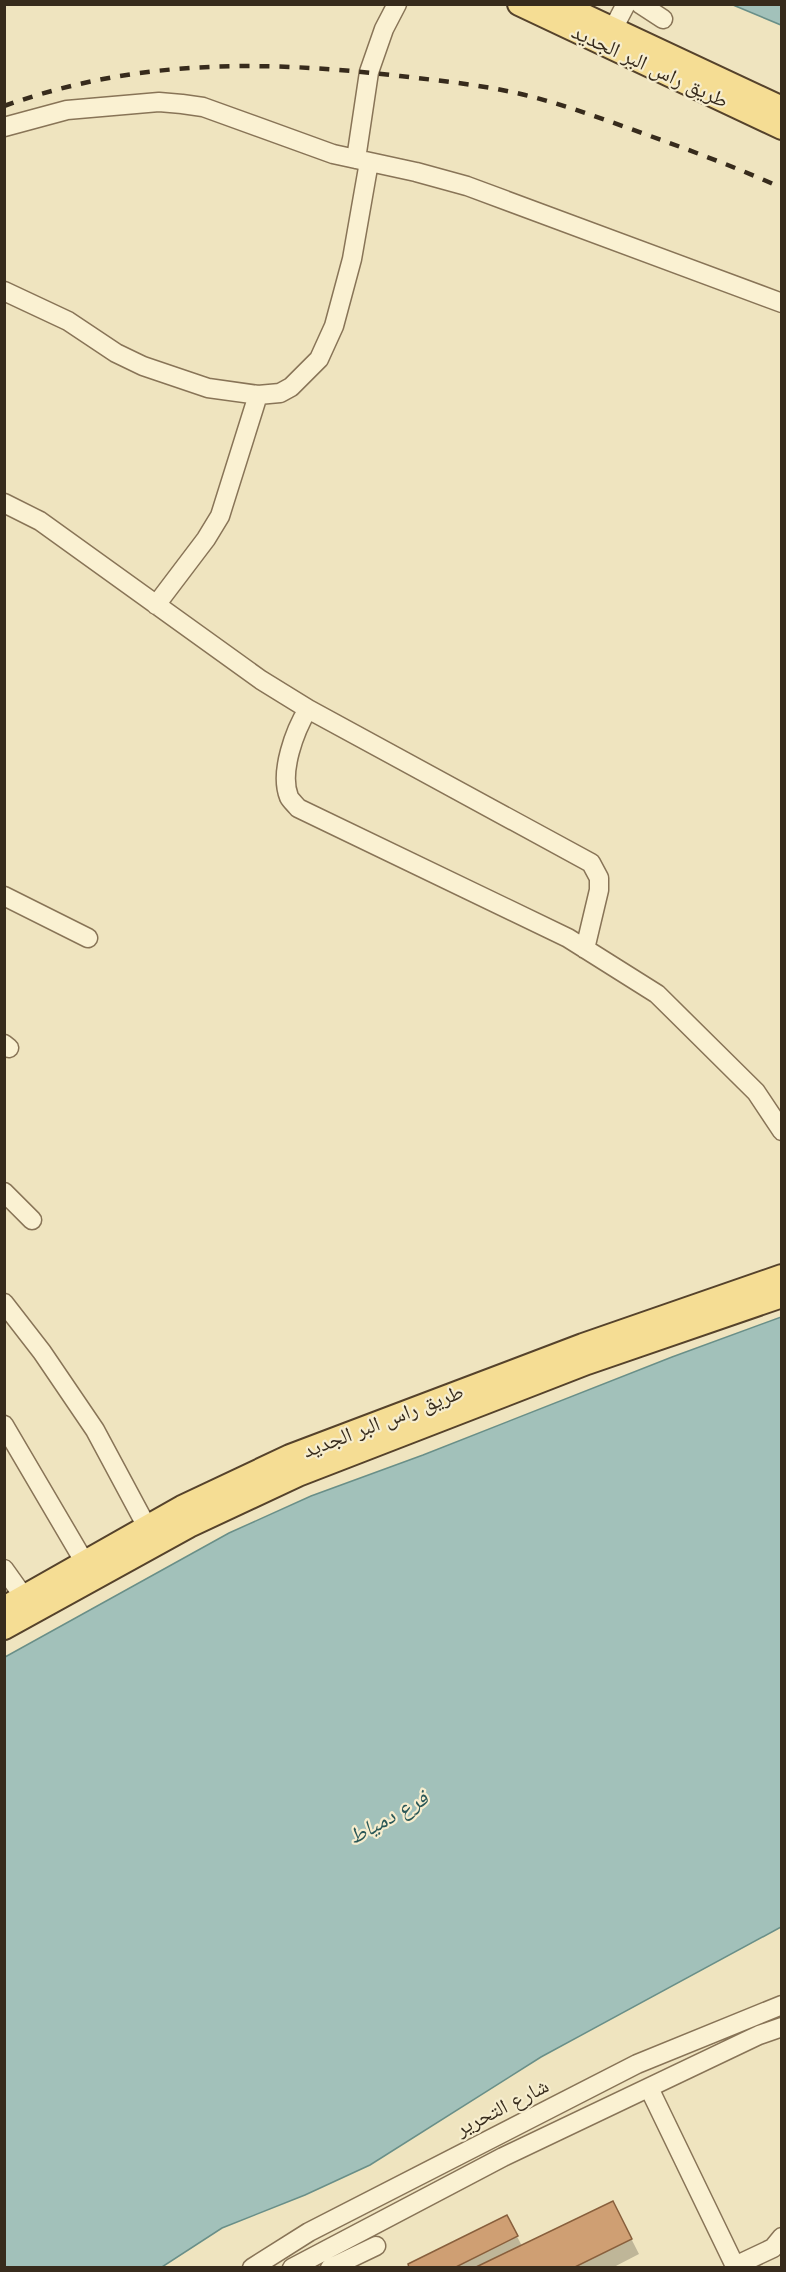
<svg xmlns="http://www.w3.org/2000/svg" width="786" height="2272" font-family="'Libre Baskerville','Noto Naskh Arabic',serif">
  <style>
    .water { fill: #a2c1ba; stroke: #698f88; stroke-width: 1.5 }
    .shadow { fill: #0003 }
    .building { fill: #cf9f73; stroke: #885f3c; stroke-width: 1.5 }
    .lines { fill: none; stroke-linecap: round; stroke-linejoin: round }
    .minor-casing { stroke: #887457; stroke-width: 21 }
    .major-casing { stroke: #55422b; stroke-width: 26 }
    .minor { stroke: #faf1d2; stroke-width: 18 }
    .major { stroke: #f5dd94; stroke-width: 22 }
    .rail { stroke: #372b1c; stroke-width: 4.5; stroke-dasharray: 10 10; stroke-linecap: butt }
    .labels { text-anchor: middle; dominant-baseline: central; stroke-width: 4.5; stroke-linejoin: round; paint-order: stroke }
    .street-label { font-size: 21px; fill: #372b1c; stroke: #f6edce }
    .water-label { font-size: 22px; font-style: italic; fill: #2a5757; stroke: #f6edce }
  </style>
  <rect width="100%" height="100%" fill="#efe4bf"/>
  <path class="water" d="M733,5H781V25Z
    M781,1317V1927L541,2057L370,2165L305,2195L222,2228L162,2267H5V1657L229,1533L311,1496L423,1455L672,1357Z"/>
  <path class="shadow" d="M613,2203L639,2254L612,2268H411L512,2227L522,2246Z"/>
  <path class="building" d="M613,2201L632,2239L573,2268H474Z
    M507,2215L518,2236L454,2268H409L408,2264Z"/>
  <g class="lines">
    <g class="minor-casing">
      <path id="minor" d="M640,4L663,19
        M613,29L626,4
        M4,127L67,110L159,102L182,104L203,107L333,154L416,172L467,186L782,303
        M356,159L369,72L384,29L397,4
        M4,291L68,321L116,353L143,366L208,388L258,395L280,393L291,387L319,359L334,326L352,259L369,162
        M4,503L40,521L261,680L308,709C295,730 279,772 289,797C291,801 296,805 298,808L568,938L657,994L756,1092L782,1131
        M156,605L206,539L220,516L258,395
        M308,709L591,863L599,878V890L585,949
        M4,896L88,938
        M4,1044L9,1048
        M4,1192L32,1220
        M4,1303L42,1352L95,1430L147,1527
        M4,1425L85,1563
        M4,1569L24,1597
        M649,2088L736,2268
        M735,2266L773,2248L782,2237
        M252,2268L309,2232L637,2064L782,2005
        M292,2268L503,2157L759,2035L782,2027
        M330,2268L376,2246"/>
    </g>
    <g class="major-casing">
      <path id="major" d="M519,4L782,128
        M560,4L782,108
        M4,1608L182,1507L290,1456L583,1345L782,1276
        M4,1628L189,1526L298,1475L587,1363L782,1296"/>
    </g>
    <use href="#minor" class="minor"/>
    <use href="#major" class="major"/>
    <path class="rail" d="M4,106C136,59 262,60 400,76C442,81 484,85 525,95C565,105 603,119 642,133C689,150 736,167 782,188"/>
  </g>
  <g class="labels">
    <g class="street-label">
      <text transform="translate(650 66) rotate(25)">طريق راس البر الجديد</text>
      <text transform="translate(383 1421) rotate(-21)">طريق راس البر الجديد</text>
      <text transform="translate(502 2107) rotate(-27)">شارع التحرير</text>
    </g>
    <g class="water-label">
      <text transform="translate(388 1817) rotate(-29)">فرع دمياط</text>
    </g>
  </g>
  <rect width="786" height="2272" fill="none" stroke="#372b1c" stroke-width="12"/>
</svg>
